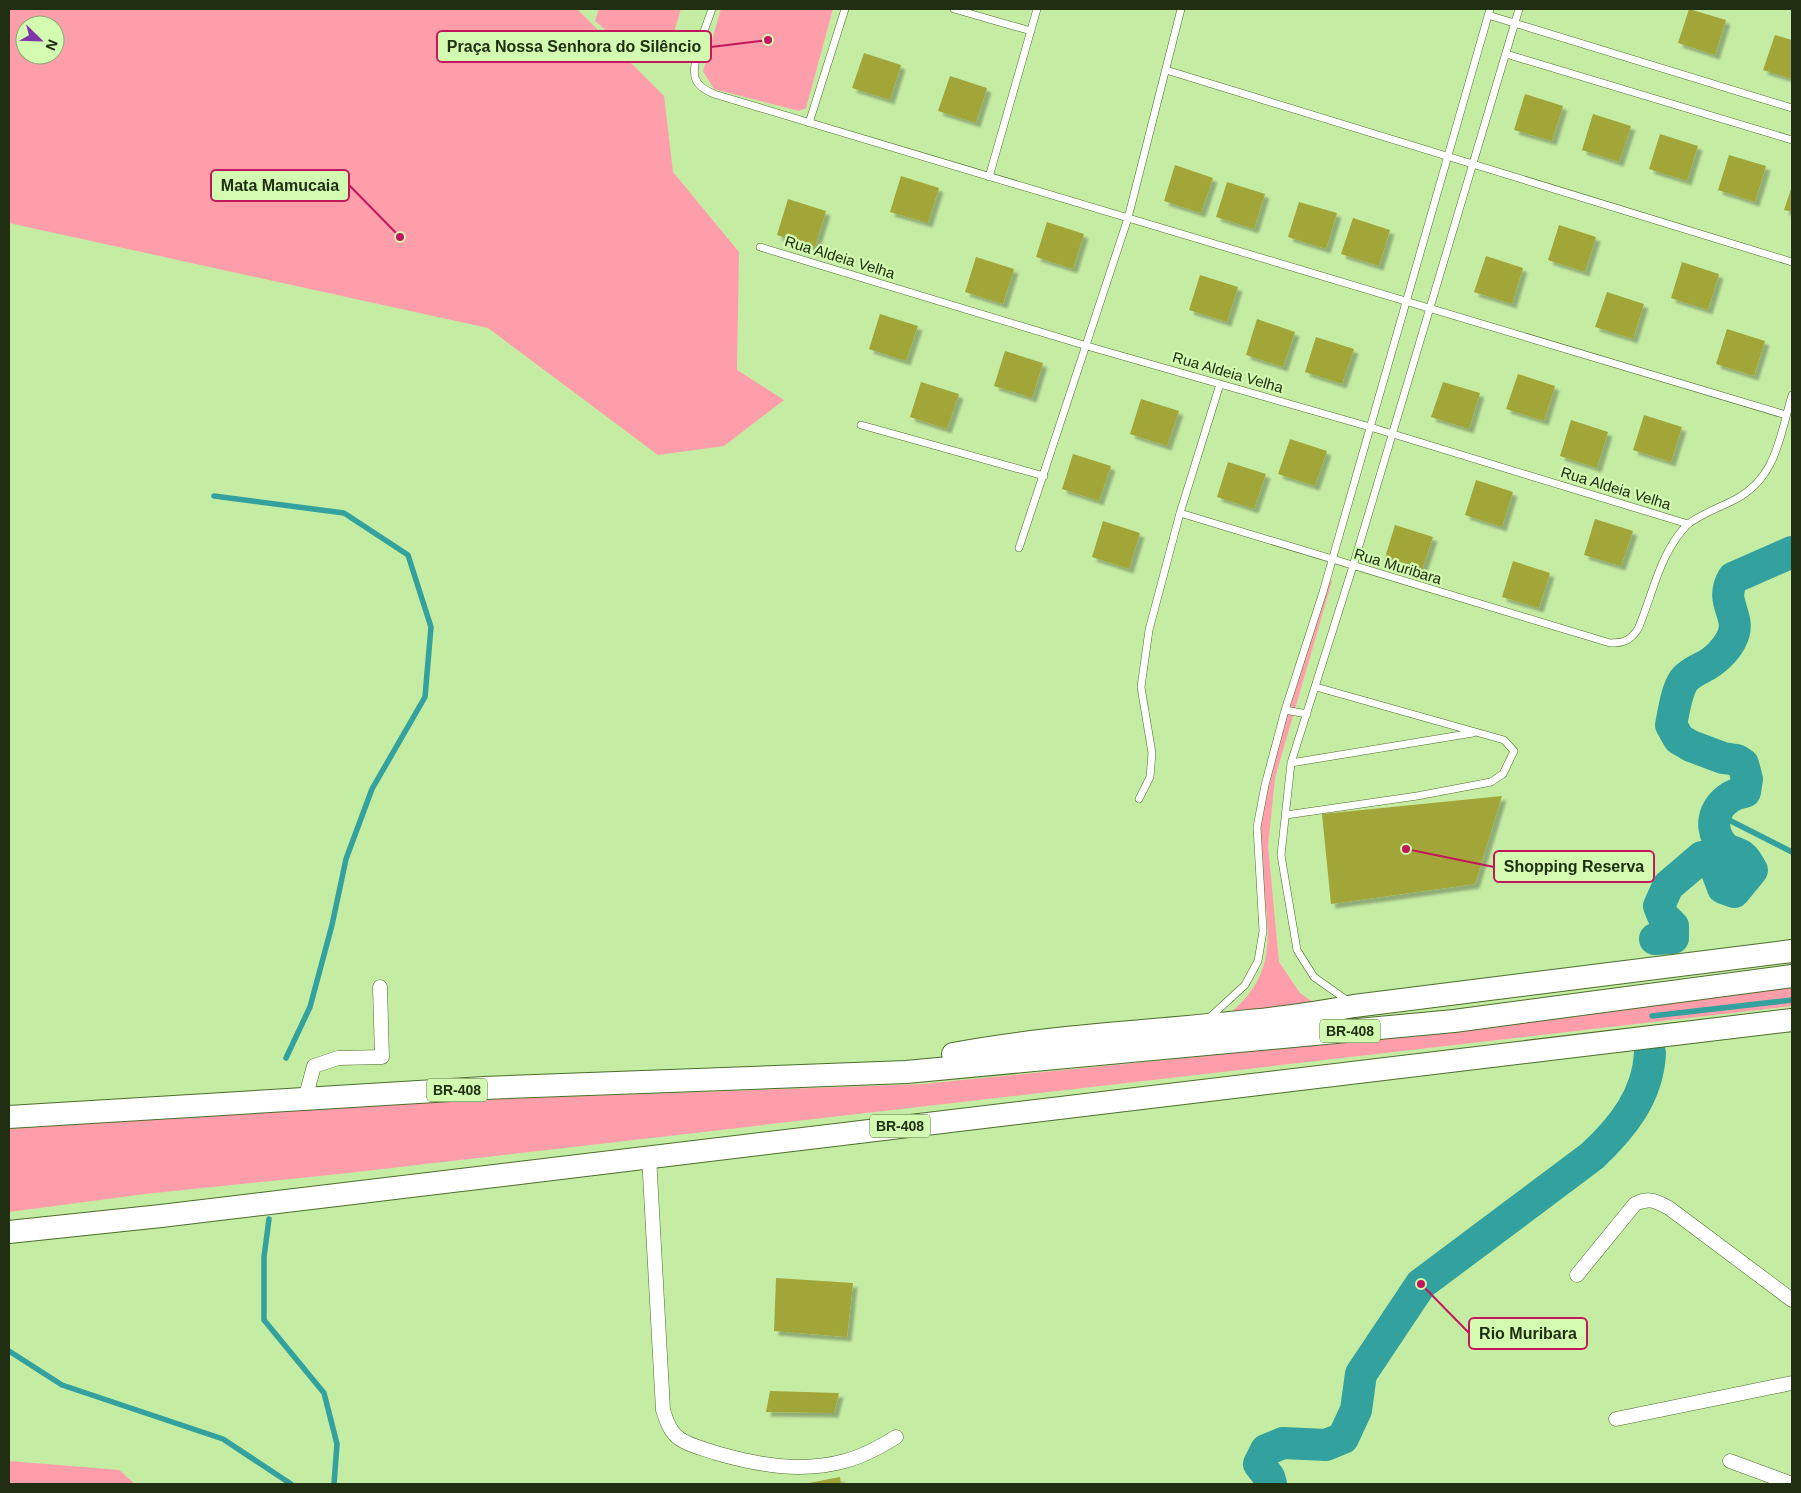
<svg xmlns="http://www.w3.org/2000/svg" width="1801" height="1493" font-family="Helvetica,sans-serif">
  <style>
    .green { fill: #ff9eab; fill-rule: evenodd }
    .lines { fill: none; stroke-linecap: round; stroke-linejoin: round }
    .stream { stroke: #33a29e; stroke-width: 5.5 }
    .river { stroke: #33a29e; stroke-width: 32 }
    .building { fill: #a2a638; filter: url(#shadow) }
    .service-casing { stroke: #4b6d28; stroke-width: 8 }
    .minor-casing { stroke: #4b6d28; stroke-width: 15 }
    .trunk-casing { stroke: #4b6d28; stroke-width: 24 }
    .service { stroke: #fff; stroke-width: 7 }
    .minor { stroke: #fff; stroke-width: 14 }
    .trunk { stroke: #fff; stroke-width: 22 }
    .labels { text-anchor: middle; dominant-baseline: central; stroke-width: 4.5; stroke-linejoin: round; paint-order: stroke }
    .shield { fill: #d2fab0; stroke: #556c41; stroke-width: 1 }
    .shield-label { font-size: 14px; font-weight: bold; fill: #202f12 }
    .street-label { font-size: 15px; fill: #202f12; stroke: #d2fab0 }
    .leader { fill: none; stroke: #c2185b; stroke-width: 2 }
    .callout-dot { fill: #c2185b; stroke: #d2fab0; stroke-width: 2 }
    .callout { fill: #d2fab0; stroke: #c2185b; stroke-width: 2 }
    .callout-label { font-size: 16px; text-anchor: middle; font-weight: bold; fill: #202f12 }
  </style>
  <defs>
    <filter id="shadow"><feDropShadow dx="4.5" dy="4.5" stdDeviation="1" flood-color="#0004"/></filter>
  </defs>
  <rect width="100%" height="100%" fill="#c5eca3"/>
  <path class="green" d="M9,9H577L664,96L673,172L739,252L737,370L784,400L724,446L658,455L488,328L9,223ZM25,25H55V55H25Z
    M599,9H681L666,59L627,48L595,21Z
    M721,9H833L806,108L799,111L714,89L703,71Z
    M1330,579L1332,581L1275,778L1268,846L1279,962L1300,993L1322,1008L1229,1014C1294,962 1257,902 1260,834C1263,788 1278,742 1292,698C1305,658 1317,619 1330,579Z
    M1792,986V1006L348,1173L145,1194L9,1212V1129L363,1104L923,1084L1215,1055Z
    M9,1461L119,1470L135,1484H9Z"/>
  <g class="lines">
    <path class="stream" d="M214,496L344,513L408,555L431,627L425,697L372,789L346,859L332,925L310,1007L286,1058
      M1717,814L1792,852
      M1652,1016L1792,1000
      M269,1219L264,1257V1320L324,1393L337,1444L334,1484
      M9,1351L62,1385L223,1439L291,1484"/>
    <path class="river" d="M1655,939L1673,938V926L1663,916L1659,906L1668,886L1702,857L1711,856L1723,888L1734,892L1752,870C1749,866 1747,860 1743,857C1738,852 1728,852 1723,846C1704,824 1718,796 1745,792L1747,779L1743,764L1737,760L1723,758L1691,746L1679,739L1671,725C1674,711 1676,692 1684,680C1690,673 1696,671 1703,667C1714,662 1726,650 1731,640C1744,616 1718,604 1733,578L1792,552
      M1271,1484L1269,1477L1259,1464L1266,1450L1283,1443L1326,1445L1343,1438L1356,1410L1361,1374L1421,1284L1592,1156C1622,1128 1648,1096 1650,1053"/>
  </g>
  <path class="building" d="M1689,9L1726,20L1715,55L1678,43Z
    M1775,35L1792,40V79L1763,70Z
    M864,53L901,65L890,100L852,88Z
    M950,76L987,88L976,123L938,111Z
    M1525,94L1563,106L1552,141L1514,130Z
    M1593,114L1631,126L1619,162L1582,150Z
    M1660,134L1698,146L1687,181L1649,169Z
    M1729,155L1766,166L1755,202L1718,190Z
    M1175,165L1213,178L1201,213L1164,201Z
    M901,176L939,188L928,223L890,212Z
    M1227,182L1265,194L1254,229L1216,217Z
    M1792,186V212L1784,210Z
    M788,199L826,211L815,247L777,235Z
    M1299,202L1337,213L1326,249L1288,237Z
    M1353,218L1390,230L1379,266L1341,254Z
    M1047,222L1084,234L1073,269L1036,257Z
    M1559,225L1596,237L1585,272L1548,260Z
    M1486,256L1523,268L1512,304L1474,292Z
    M976,257L1014,269L1003,304L965,292Z
    M1682,262L1719,274L1708,310L1671,298Z
    M1200,275L1238,287L1227,322L1189,310Z
    M1607,292L1644,304L1633,339L1595,327Z
    M880,314L918,326L906,361L869,349Z
    M1257,319L1295,332L1283,367L1246,355Z
    M1727,329L1765,341L1754,376L1716,364Z
    M1316,337L1354,349L1342,384L1305,372Z
    M1005,351L1043,363L1032,398L994,386Z
    M1518,374L1555,386L1544,421L1506,409Z
    M921,382L959,394L947,429L910,417Z
    M1443,382L1480,393L1469,429L1431,417Z
    M1141,399L1179,411L1167,446L1130,434Z
    M1644,415L1682,427L1671,462L1633,450Z
    M1571,420L1608,432L1597,468L1560,456Z
    M1290,439L1327,451L1315,486L1278,474Z
    M1073,454L1111,466L1099,501L1062,489Z
    M1228,462L1266,474L1254,509L1217,497Z
    M1476,480L1513,492L1502,527L1465,515Z
    M1595,519L1633,531L1621,566L1584,555Z
    M1103,521L1140,533L1129,569L1092,557Z
    M1395,525L1433,537L1421,573L1384,561Z
    M1513,561L1550,573L1539,608L1502,597Z
    M1502,796L1475,884L1331,904L1322,814Z
    M776,1278L853,1283L847,1337L774,1331Z
    M770,1391L839,1393L834,1413L766,1412Z
    M840,1477L841,1484H809V1483Z"/>
  <g class="lines">
    <g class="service-casing">
      <path id="service" d="M712,9C707,24 689,66 696,80C699,87 707,91 714,94L1786,415
        M954,9L1031,31
        M1488,15L1792,108
        M1506,54L1792,140
        M1166,70L1792,262
        M809,123L845,9
        M989,177L1037,9
        M760,247L1087,346L1370,427L1688,524
        M861,425L1044,476
        M1180,513L1610,643C1623,643 1630,641 1638,629C1653,594 1659,555 1686,526C1696,516 1723,506 1736,499C1777,477 1780,435 1792,395
        M1019,548L1128,218L1181,9
        M1285,710L1307,714
        M1291,763L1473,733
        M1139,799L1150,777L1152,753L1141,687L1149,630L1180,513L1220,384
        M1286,815L1417,796L1491,782L1503,774L1514,751L1504,740L1316,687
        M1348,1001L1314,977L1297,950L1281,855L1291,763L1353,566L1519,9
        M1209,1018L1245,985L1258,961L1263,931L1257,827L1265,785L1285,710L1323,592L1490,9"/>
    </g>
    <g class="minor-casing">
      <path id="minor" d="M305,1099L314,1066L338,1058L382,1057L380,987
        M649,1156L663,1410C667,1422 670,1432 680,1439C690,1446 705,1449 716,1453C758,1465 801,1473 845,1461C864,1456 880,1447 896,1437
        M1577,1275L1635,1204C1649,1197 1656,1201 1669,1208L1792,1300
        M1616,1419L1792,1383
        M1730,1461L1792,1484"/>
    </g>
    <g class="trunk-casing">
      <path id="trunk" d="M953,1054C1086,1029 1222,1031 1354,1006L1792,951
        M9,1117L484,1088L906,1072L1454,1021L1792,976
        M9,1232L161,1216L1792,1020"/>
    </g>
    <use href="#service" class="service"/>
    <use href="#minor" class="minor"/>
    <use href="#trunk" class="trunk"/>
  </g>
  <g class="labels">
    <g class="shield">
      <rect x="1320" y="1019.5" width="60" height="23" rx="4"/>
      <rect x="427" y="1078.5" width="60" height="23" rx="4"/>
      <rect x="870" y="1114.5" width="60" height="23" rx="4"/>
    </g>
    <g class="shield-label">
      <text x="1350" y="1031">BR-408</text>
      <text x="457" y="1090">BR-408</text>
      <text x="900" y="1126">BR-408</text>
    </g>
    <g class="street-label">
      <text transform="translate(840 257) rotate(17)">Rua Aldeia Velha</text>
      <text transform="translate(1228 372) rotate(16)">Rua Aldeia Velha</text>
      <text transform="translate(1616 488) rotate(17)">Rua Aldeia Velha</text>
      <text transform="translate(1398 566) rotate(17)">Rua Muribara</text>
    </g>
  </g>
  <path class="leader" d="M768 40L711 47M400 237L349 185M1406 849L1494 867M1421 1284L1469 1333"/>
  <g class="callout-dot">
    <circle cx="768" cy="40" r="5"/>
    <circle cx="400" cy="237" r="5"/>
    <circle cx="1406" cy="849" r="5"/>
    <circle cx="1421" cy="1284" r="5"/>
  </g>
  <g class="callout">
    <rect x="437" y="31" width="274" height="31" rx="5"/>
    <rect x="211" y="170" width="138" height="31" rx="5"/>
    <rect x="1494" y="851" width="160" height="31" rx="5"/>
    <rect x="1469" y="1318" width="118" height="31" rx="5"/>
  </g>
  <g class="callout-label">
    <text x="574" y="52">Praça Nossa Senhora do Silêncio</text>
    <text x="280" y="191">Mata Mamucaia</text>
    <text x="1574" y="872">Shopping Reserva</text>
    <text x="1528" y="1339">Rio Muribara</text>
  </g>
  <rect width="1801" height="1493" fill="none" stroke="#202f12" stroke-width="20"/>
  <g transform="translate(40 40) rotate(113)"><circle r="24" fill="#d2fab0" stroke="#8ba971"/>
  <path d="M0-4L9 19L0 12L-9 19Z" fill="#7f35a7"/>
  <text y="-8" font-size="14" font-weight="bold" text-anchor="middle" fill="#202f12">N</text>
  </g>
</svg>
